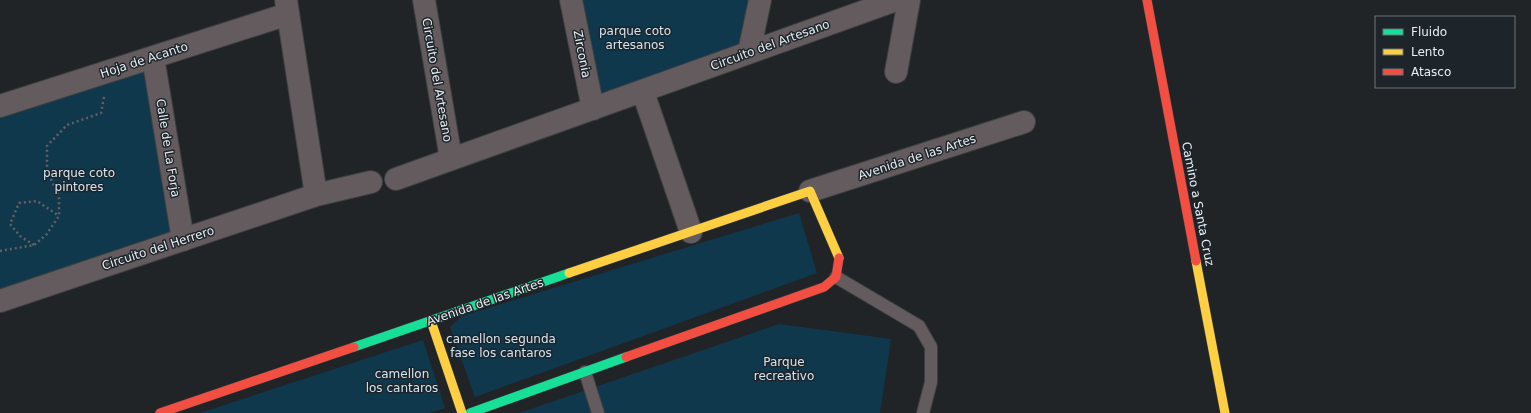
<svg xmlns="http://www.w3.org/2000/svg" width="1531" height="413" font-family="'DejaVu Sans',sans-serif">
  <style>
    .green { fill: #10384d }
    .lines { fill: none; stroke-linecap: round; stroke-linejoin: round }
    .lane-casing { stroke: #3d4042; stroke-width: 14 }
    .street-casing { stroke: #3d4042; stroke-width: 24 }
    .fast-casing { stroke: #3d4042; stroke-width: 10 }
    .slow-casing { stroke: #3d4042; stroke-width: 10 }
    .jam-casing { stroke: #3d4042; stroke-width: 10 }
    .path { stroke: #646062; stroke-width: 2.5; stroke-dasharray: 2 3; stroke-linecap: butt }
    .lane { stroke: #635b5e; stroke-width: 12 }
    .street { stroke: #635b5e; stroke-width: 22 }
    .fast { stroke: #16e098; stroke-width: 9 }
    .slow { stroke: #ffcf43; stroke-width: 9 }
    .jam { stroke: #f24e42; stroke-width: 9 }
    .labels { text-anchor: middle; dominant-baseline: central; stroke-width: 3; stroke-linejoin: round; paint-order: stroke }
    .park-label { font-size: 12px; fill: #d2e5f3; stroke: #1d252a }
    .street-label { font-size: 12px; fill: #e8edf1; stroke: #1d252a }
  </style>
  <rect width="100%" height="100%" fill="#202427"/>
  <path class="green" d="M575,0H757L746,49L596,102Z
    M152,58L180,237L0,300V110Z
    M799,213L817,273L475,397L450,327L462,316Z
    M779,324L891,339L880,413H519Z
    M423,340L445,408L429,413H200Z"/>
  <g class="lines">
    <g class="lane-casing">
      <path id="lane" d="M836,277L919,326L931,347V382L923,413
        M585,372L598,413"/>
    </g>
    <g class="street-casing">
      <path id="street" d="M286,0L316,195
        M424,0L451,159
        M571,0L593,109
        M749,52L760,0
        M153,57L183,240
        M896,72L909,0
        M643,92L691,232
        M0,106L288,14
        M396,179L896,0
        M810,191L1024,122
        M0,301L316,195L371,182"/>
    </g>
    <g class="fast-casing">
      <path id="fast" d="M354,347L569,273
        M470,413L626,357"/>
    </g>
    <g class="slow-casing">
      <path id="slow" d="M1196,261L1225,413
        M569,273L810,191L839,258
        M431,321L462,413"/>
    </g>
    <g class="jam-casing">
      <path id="jam" d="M1147,0L1196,261
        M626,357L824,287L836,277L839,258
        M160,413L354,347"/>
    </g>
    <path class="path" d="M34,245L20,236L10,224L19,203L37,201L59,216
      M0,251L34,245L46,235L59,216V197L47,170V146L67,125L101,113L104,97"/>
    <use href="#lane" class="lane"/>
    <use href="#street" class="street"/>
    <use href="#fast" class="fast"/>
    <use href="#slow" class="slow"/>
    <use href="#jam" class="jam"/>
  </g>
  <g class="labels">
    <g class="park-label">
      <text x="635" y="31">parque coto<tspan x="635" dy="14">artesanos</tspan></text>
      <text x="79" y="173">parque coto<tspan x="79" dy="14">pintores</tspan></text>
      <text x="501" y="339">camellon segunda<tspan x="501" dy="14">fase los cantaros</tspan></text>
      <text x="784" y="362">Parque<tspan x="784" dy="14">recreativo</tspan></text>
      <text x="402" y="374">camellon<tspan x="402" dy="14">los cantaros</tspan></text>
    </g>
    <g class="street-label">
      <text transform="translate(770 45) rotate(-20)">Circuito del Artesano</text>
      <text transform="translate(582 54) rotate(79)">Zirconia</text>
      <text transform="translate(144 60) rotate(-18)">Hoja de Acanto</text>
      <text transform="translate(437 80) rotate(80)">Circuito del Artesano</text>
      <text transform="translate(168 148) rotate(81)">Calle de La Forja</text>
      <text transform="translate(917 157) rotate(-18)">Avenida de las Artes</text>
      <text transform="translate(1198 204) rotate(79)">Camino a Santa Cruz</text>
      <text transform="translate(158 248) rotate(-18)">Circuito del Herrero</text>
      <text transform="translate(485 302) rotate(-19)">Avenida de las Artes</text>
    </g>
  </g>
  <rect x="1375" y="16" width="140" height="72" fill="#1d252a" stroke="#6e757a"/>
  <rect x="1383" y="29" width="20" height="6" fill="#16e098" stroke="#6e757a"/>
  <text x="1411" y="36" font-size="12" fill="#e8edf1">Fluido</text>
  <rect x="1383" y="49" width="20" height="6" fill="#ffcf43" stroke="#6e757a"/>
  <text x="1411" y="56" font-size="12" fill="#e8edf1">Lento</text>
  <rect x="1383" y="69" width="20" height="6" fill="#f24e42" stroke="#6e757a"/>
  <text x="1411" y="76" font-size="12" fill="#e8edf1">Atasco</text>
</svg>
